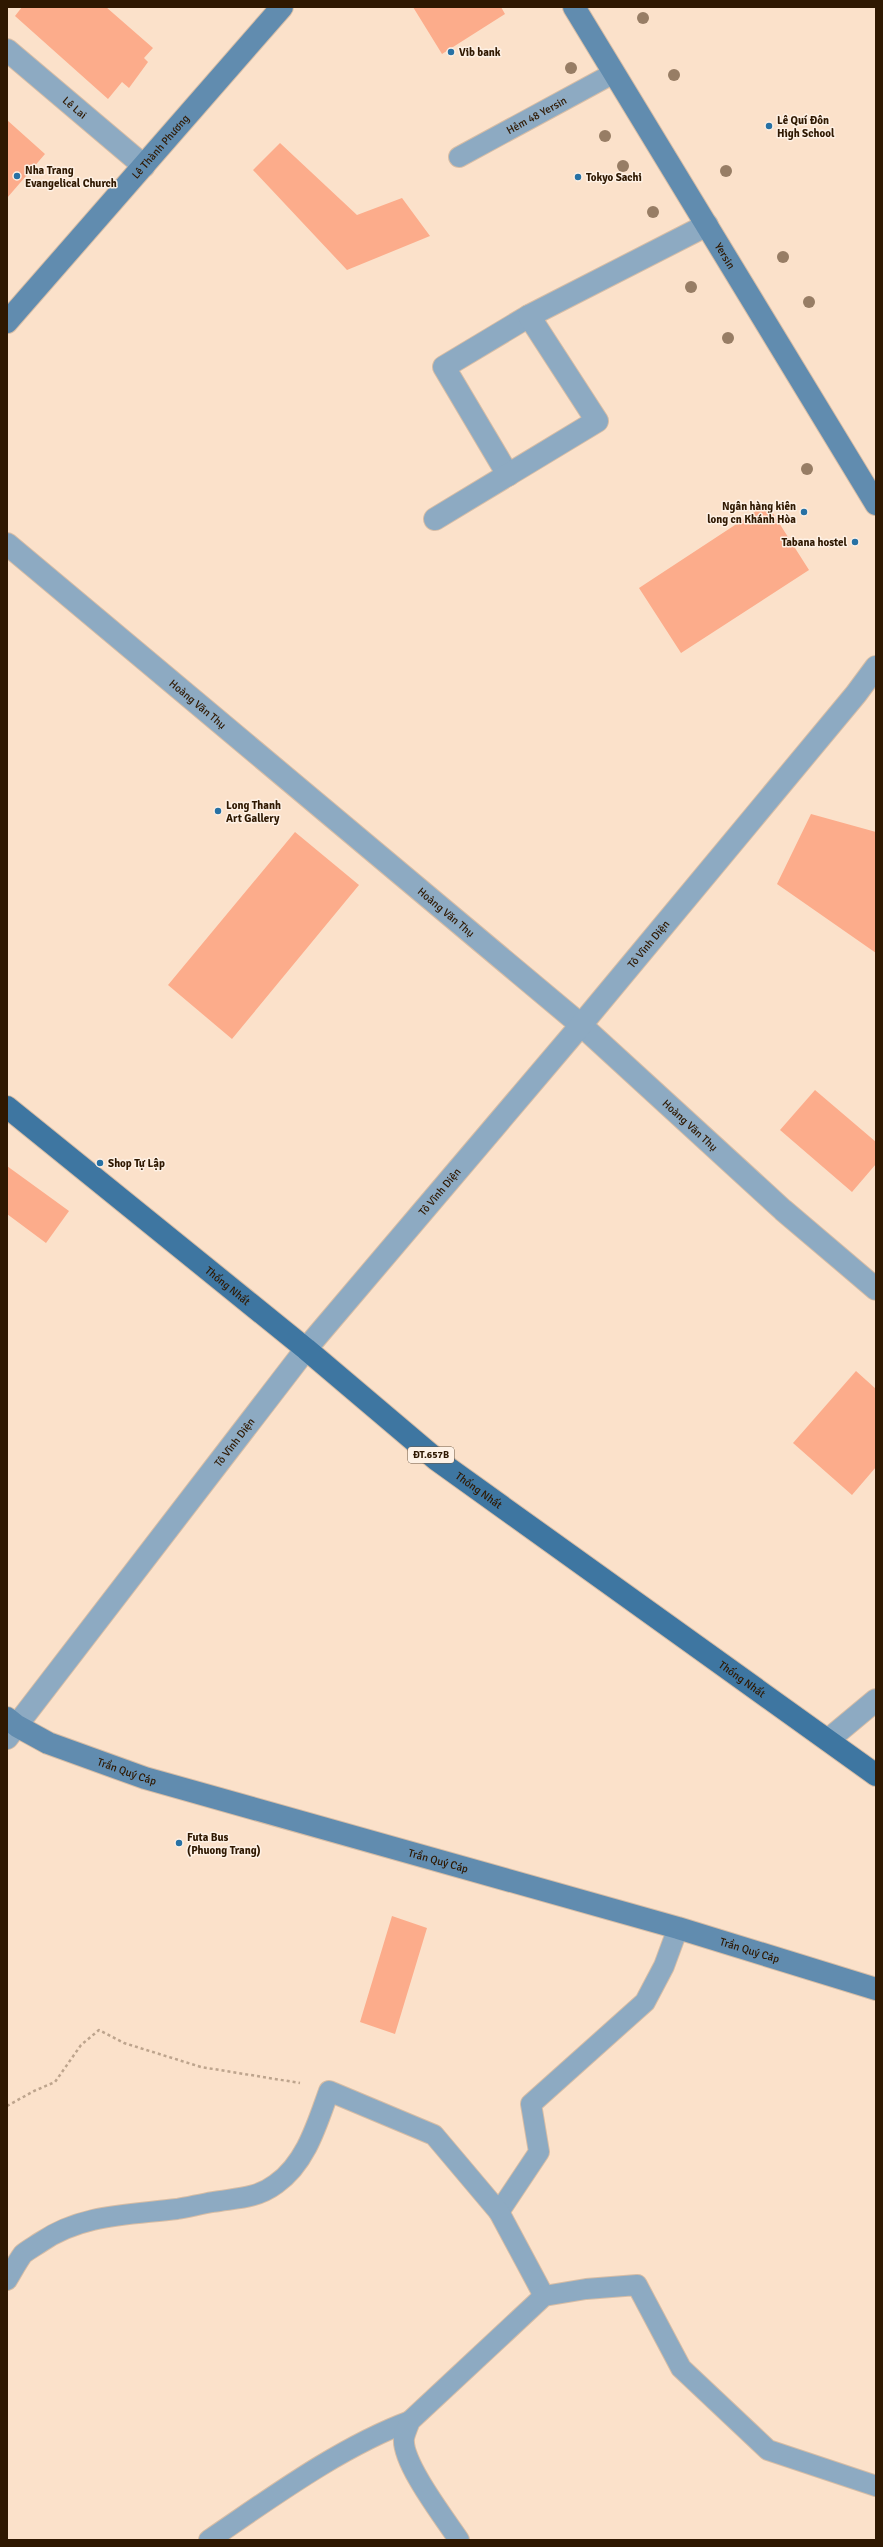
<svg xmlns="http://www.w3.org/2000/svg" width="883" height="2547" font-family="Signika,sans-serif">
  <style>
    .building { fill: #fcac8b }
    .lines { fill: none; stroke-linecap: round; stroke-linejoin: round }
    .lane-casing { stroke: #d6bda6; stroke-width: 22 }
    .street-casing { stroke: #d6bda6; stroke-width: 24 }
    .secondary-casing { stroke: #d6bda6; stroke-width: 24 }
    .primary-casing { stroke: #d6bda6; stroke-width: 24 }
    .path { stroke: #bda48d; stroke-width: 2.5; stroke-dasharray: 3 3; stroke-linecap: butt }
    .lane { stroke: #8daac2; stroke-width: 20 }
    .street { stroke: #8daac2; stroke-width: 22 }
    .secondary { stroke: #618caf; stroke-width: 22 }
    .primary { stroke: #3e76a1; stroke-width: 22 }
    .tree { fill: #977d65 }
    .poi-dot { fill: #2771a4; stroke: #fef1e5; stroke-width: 1.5 }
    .labels { text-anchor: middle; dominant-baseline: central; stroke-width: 3; stroke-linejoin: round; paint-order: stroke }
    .shield { fill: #fef1e5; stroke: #6d5945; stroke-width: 1 }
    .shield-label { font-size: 10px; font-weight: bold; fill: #2f1801 }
    .poi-label { font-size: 11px; font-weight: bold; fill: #2f1801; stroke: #fef1e5; text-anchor: start }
    .street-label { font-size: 11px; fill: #2f1801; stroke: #fef1e5 }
  </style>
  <rect width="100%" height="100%" fill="#fbe1ca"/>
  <path class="building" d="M22,7H106L153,48L144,58L148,62L129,88L122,82L108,99L15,16Z
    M413,7H501L505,14L442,54Z
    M7,120L45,154L7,198Z
    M280,143L357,215L402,198L430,236L347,270L253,170Z
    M767,504L809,570L681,653L639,588Z
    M811,814L876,832V953L777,884Z
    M295,832L359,885L232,1039L168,985Z
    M815,1090L876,1142V1164L852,1192L780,1130Z
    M7,1166L69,1211L46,1243L7,1214Z
    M856,1371L876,1389V1467L852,1495L793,1443Z
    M392,1916L427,1928L395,2034L360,2022Z"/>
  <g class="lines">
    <g class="lane-casing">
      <g id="lane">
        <path id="s1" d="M459,157L614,73"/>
        <path d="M499,2212L539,2152L531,2104L645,2002L664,1966L678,1928"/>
        <path d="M7,2280C12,2272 17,2262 23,2254C28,2250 35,2246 41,2242C82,2214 129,2215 177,2209C189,2207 201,2204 213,2202C236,2198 256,2199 276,2184C306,2163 317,2124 329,2091L434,2135L499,2212L544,2296"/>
        <path d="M209,2540C271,2498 340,2447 410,2421"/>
        <path d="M459,2540C445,2519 401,2462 404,2438C405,2433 408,2426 410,2421L544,2296L586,2289L637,2285L681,2368L768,2450L876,2486"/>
      </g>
    </g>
    <g class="street-casing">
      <g id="street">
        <path id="s2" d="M7,50L144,166"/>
        <path d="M508,475L444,367L529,316"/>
        <path d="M435,519L597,421L529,316L707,225"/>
        <path id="s3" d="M7,544L581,1025L783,1210L876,1289"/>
        <path id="s4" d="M7,1738L306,1349L581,1025L856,694L876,667"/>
        <path d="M828,1740L876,1700"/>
      </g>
    </g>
    <g class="secondary-casing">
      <g id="secondary">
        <path id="s5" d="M574,7L876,504"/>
        <path id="s6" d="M7,322L282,7"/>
        <path id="s7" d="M7,1718L17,1726L48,1743L145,1778L678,1928L876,1989"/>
      </g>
    </g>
    <g class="primary-casing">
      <g id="primary">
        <path id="s8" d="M7,1107L306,1349L437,1460L876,1775"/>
      </g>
    </g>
    <path class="path" d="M7,2106L34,2091L55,2082L81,2045L99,2030L124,2043L201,2067L300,2083"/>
    <use href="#lane" class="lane"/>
    <use href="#street" class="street"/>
    <use href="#secondary" class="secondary"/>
    <use href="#primary" class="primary"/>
  </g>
  <g class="tree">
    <circle cx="643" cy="18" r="6"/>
    <circle cx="571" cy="68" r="6"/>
    <circle cx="674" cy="75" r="6"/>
    <circle cx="605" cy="136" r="6"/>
    <circle cx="623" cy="166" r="6"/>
    <circle cx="726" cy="171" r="6"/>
    <circle cx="653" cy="212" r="6"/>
    <circle cx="783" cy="257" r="6"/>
    <circle cx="691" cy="287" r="6"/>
    <circle cx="809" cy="302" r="6"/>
    <circle cx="728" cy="338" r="6"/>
    <circle cx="807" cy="469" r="6"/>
  </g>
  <g class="poi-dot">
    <circle cx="451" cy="52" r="4"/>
    <circle cx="769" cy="126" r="4"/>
    <circle cx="17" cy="176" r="4"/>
    <circle cx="578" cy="177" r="4"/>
    <circle cx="804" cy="512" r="4"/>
    <circle cx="855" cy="542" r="4"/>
    <circle cx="218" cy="811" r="4"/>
    <circle cx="100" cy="1163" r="4"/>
    <circle cx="179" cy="1843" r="4"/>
  </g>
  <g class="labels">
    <rect class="shield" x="408" y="1447" width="46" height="16" rx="3"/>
    <g class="shield-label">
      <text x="431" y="1455">ĐT.657B</text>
    </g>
    <g class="poi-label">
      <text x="459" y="52">Vib bank</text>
      <text x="777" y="120">Lê Quí Đôn<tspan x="777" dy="13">High School</tspan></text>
      <text x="25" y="170">Nha Trang<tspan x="25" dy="13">Evangelical Church</tspan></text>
      <text x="586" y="177">Tokyo Sachi</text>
      <text x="796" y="506" text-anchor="end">Ngân hàng kiên<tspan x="796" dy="13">long cn Khánh Hòa</tspan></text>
      <text x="847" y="542" text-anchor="end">Tabana hostel</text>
      <text x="226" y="805">Long Thanh<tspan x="226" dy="13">Art Gallery</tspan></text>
      <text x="108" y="1163">Shop Tự Lập</text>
      <text x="187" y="1837">Futa Bus<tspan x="187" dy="13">(Phuong Trang)</tspan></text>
    </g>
    <g class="street-label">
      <text stroke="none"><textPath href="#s2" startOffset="89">Lê Lai</textPath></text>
      <text stroke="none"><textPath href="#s1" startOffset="88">Hẻm 48 Yersin</textPath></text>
      <text stroke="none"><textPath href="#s6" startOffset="233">Lê Thành Phương</textPath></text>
      <text stroke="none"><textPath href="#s5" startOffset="291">Yersin</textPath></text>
      <text stroke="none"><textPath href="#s3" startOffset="249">Hoàng Văn Thụ</textPath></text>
      <text stroke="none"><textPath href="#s3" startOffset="573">Hoàng Văn Thụ</textPath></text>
      <text stroke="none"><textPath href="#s4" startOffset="1021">Tô Vĩnh Diện</textPath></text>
      <text stroke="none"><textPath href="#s3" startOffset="897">Hoàng Văn Thụ</textPath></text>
      <text stroke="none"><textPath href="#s4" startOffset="697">Tô Vĩnh Diện</textPath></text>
      <text stroke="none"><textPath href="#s8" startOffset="284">Thống Nhất</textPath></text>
      <text stroke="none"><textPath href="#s4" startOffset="373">Tô Vĩnh Diện</textPath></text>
      <text stroke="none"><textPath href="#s8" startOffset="608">Thống Nhất</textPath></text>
      <text stroke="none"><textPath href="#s8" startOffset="932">Thống Nhất</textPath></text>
      <text stroke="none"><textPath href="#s7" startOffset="132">Trần Quý Cáp</textPath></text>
      <text stroke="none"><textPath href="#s7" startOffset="456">Trần Quý Cáp</textPath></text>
      <text stroke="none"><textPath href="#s7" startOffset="780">Trần Quý Cáp</textPath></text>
    </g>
  </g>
  <rect width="883" height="2547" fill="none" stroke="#2f1801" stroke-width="16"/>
</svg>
